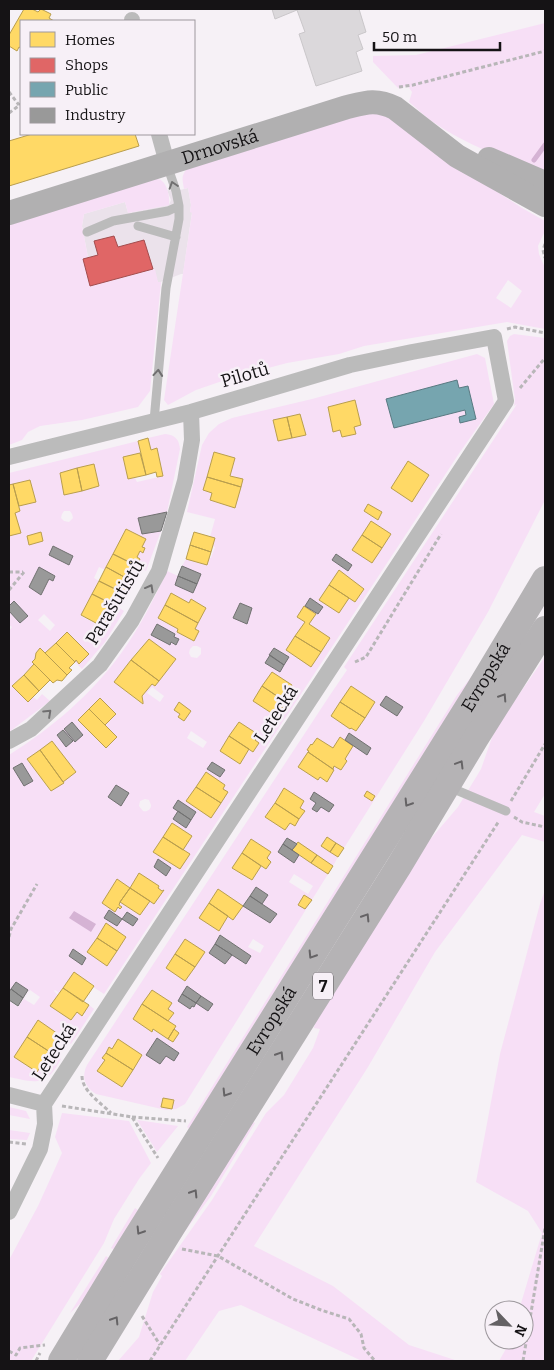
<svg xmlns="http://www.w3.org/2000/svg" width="554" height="1370" font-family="Bitter,serif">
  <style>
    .built { fill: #ebe2eb }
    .green { fill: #f7dff6; fill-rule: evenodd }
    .water { fill: #d5b3d4 }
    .homes { fill: #ffd966; stroke: #b99e4e }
    .shops { fill: #e06666; stroke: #a34d4e }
    .public { fill: #76a5af; stroke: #597981 }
    .industry { fill: #999; stroke: #717171 }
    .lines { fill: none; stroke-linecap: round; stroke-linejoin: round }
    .stream { stroke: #d5b3d4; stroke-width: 5 }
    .building { fill: #dbd8db; stroke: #cac7ca }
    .path { stroke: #b8b6b8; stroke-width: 3; stroke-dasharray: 4 2.5; stroke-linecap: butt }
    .service { stroke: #bbb; stroke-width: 9 }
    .minor { stroke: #bbb; stroke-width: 16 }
    .secondary { stroke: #b1b0b1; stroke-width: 24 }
    .primary { stroke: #b5b3b5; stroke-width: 26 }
    .oneway { stroke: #706f70 }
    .oneway2 { stroke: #656365 }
    .labels { text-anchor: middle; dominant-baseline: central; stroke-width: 5; stroke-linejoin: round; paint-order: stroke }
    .shield { fill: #f7f0f7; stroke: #595559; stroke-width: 1 }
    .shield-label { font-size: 16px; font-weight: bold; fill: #151315 }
    .street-label { font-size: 18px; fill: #151315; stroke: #f7f0f7 }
  </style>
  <rect width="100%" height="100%" fill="#f6f1f6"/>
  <path class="built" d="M188,188L191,205L190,212H192L183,274H181L158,283L154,269L90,286L83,259L88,257L82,226L84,214L125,202L128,213L169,205L171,200L167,190L176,191Z"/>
  <path class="green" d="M545,23V176C509,160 469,146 436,124C426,118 418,109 409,102L412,92L407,85L400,89L397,87L373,62V56L416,55Z
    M363,114H380L394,120L418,140L522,208L545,221V232L543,235L538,246L539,254L545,268V329L507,322L364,346L339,354L287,363L231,378L196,390L168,405L164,400L192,213L190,212L191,205L188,188L184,189C182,178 181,175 189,167ZM508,280L522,291L511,308L496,298Z
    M154,178C157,179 160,179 162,181C168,186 170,199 169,205L128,213L125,202L84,214L82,226L88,257L83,259L91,286L155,269L158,282H161L150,391L138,407L82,420L40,426L28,432L22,440L9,445V224Z
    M514,334L545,338V500L488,612L424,721L344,848L327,837L321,846L338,857L333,866L298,842L297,844L288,838L278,852L294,862L299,855L328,874L185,1104L176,1109L166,1110L96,1094C85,1087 81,1077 87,1065L330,695L347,670L344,667L517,404L514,406L515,400L507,341L510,336ZM351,686L375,702L356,730L351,728L350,729L331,716ZM349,734L371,748L367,755L353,746L345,759L341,770L334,766L333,769L334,770L326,782L320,777L318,780L298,767L309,751L308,750L317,738L333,748L345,740ZM284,788L304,801L300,808L304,811L295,826L290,823L285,830L265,817ZM314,793L329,812L321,807L317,812L312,809L316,803L310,799ZM251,839L271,852L267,858L271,862L266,869L261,866L252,880L232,868ZM294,874L313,886L308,894L289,882ZM256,887L267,895L262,904L276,914L270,923L243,905ZM218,889L243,906L233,920L228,916L219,931L199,918ZM221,935L251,956L246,964L232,955L225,964L209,952ZM185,939L204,952L185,981L166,968ZM253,939L264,946L260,953L248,947ZM187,987L213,1004L208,1011L196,1003L194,1007L192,1006L190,1009L178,1001ZM152,990L172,1003L168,1009L174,1013L168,1021L174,1029L179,1033L173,1042L153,1030L152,1031L133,1019ZM157,1038L179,1053L174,1061L166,1056L160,1064L146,1055ZM118,1040L142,1055L122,1087L98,1071ZM163,1098L174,1100L172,1109L161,1107Z
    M477,354L485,358L494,404L460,452L104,994L93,987L94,985L74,972L59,993L55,990L54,991L58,995L51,1006L71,1020L77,1012L84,1016L85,1014L83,1013L89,1005L94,1009L71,1044L38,1020L14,1057L36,1072L50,1052L61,1059C57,1065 54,1072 49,1076C38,1086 21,1079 9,1077V1001L18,1007L29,991L16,982L9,993V796L10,795L9,792V755C52,728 92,694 122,652C140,627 154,599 167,571L178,576L175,585L193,593L201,575L182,566L186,559L207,565L209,558H211L215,547L212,546L210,537L215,519L187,512L202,445L209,433L219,424L232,418L312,399ZM457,381L459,388L468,386L476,419L466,415L465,410L394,427L387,398ZM355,400L361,425L354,427L355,434L342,437L340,430L333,431L328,407ZM300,414L306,434L278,441L273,420ZM214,452L235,458L230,476L242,479L234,507L210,500L212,493L203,490ZM409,462L411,501L391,488ZM368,504L382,512L377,520L364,511ZM371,521L391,534L372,562L352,550ZM336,554L351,564L347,571L332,560ZM338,571L364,589L355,602L349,598L339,613L319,600ZM171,593L189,603L191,599L206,608L195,629L199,631L194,641L177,632L178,629L158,618ZM310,599L323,607L318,614L305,606ZM240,603L252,608L247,623L233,618ZM304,606L316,614L309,624L330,638L311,666L286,650L305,622L297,617ZM157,625L175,634L174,637L179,639L176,645L171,642L169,645L151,635ZM193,646H197L201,648V654L197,658L191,657L189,653L190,649ZM275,648L289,657L280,672L265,663ZM139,649L175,659L155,686L152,684L142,696L143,702L142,704L114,682ZM272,672L292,685L291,687L295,690L288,702H286L281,709L277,707L272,714L253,701ZM152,687L164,696L160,702L147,693ZM100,698L116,714L105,725L117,737L106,748L78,720ZM179,702L191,711L184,721L178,717L180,714L174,710ZM239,722L259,735L255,740L259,743L253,752L249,750L239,764L220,751ZM63,730L73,741L66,746L57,735ZM191,731L207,742L203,748L187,738ZM52,741L76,772L50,791L28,759ZM212,762L224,770L220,777L207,769ZM21,763L33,781L24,786L13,768ZM206,772L225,785L223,789L187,801ZM145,799L149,800L151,805C151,810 147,812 143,811L139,806L140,801ZM178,800L196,812L186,828L173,819L178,811L173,808ZM172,823L192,836L183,850L189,854L180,869L153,852ZM159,860L171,868L166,875L154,867ZM139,873L159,886L158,888L163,891L154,904L150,901L140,915L121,903L119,905L122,907L120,909L118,907L115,911L117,880L130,888ZM109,910L122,919L117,926L104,918ZM126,912L137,919L133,926L122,919ZM106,924L126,937L107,966L87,952ZM74,949L86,957L81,964L69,956ZM30,990L40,997L34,1005L24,999Z
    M165,434C175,435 179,439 180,449L167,512L138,519L142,534L161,531L146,571L137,566L140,559L137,557L140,551L143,553L145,548L142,547L126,529L105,570L99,567L94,578L99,581L81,616L106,629L118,607L124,611L105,642L82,669L75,662L80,657L83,648L67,632L13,685L28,702L33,697L37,700L42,694L50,701L9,732V631L12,627L9,625V611L20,623L27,616L14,602L9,606V536L20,533L15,513L20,511L19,506L36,501L30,480L9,485V473L138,441L140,453L124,457L137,482L163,476L157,449L151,450L148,438ZM94,464L65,495L60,473ZM64,511H70L72,514L73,518L69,522L64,521L61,518L62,514ZM41,533L43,541L29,544L27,536ZM39,567L55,576L53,581L49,579L41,595L29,587ZM44,614L55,625L50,631L38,620Z
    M545,657V794L534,812L545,816V842L522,835L435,952L368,1067L254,1246L333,1286L409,1345L458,1361H362L241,1305L219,1311L185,1361H118L139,1337L153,1292L162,1276L160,1274L212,1200L266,1113L284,1095L313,1048L320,1029L314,1028L315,1023L415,857L458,807L481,769L495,729Z
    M479,667L189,1129L187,1127L457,695Z
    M545,890V1361H499L511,1340H524V1310H519L542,1233L528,1211L476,1182L500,1054L540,904Z
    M9,1107L26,1111L30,1119L9,1115Z
    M62,1113L129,1121L151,1163L139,1179L114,1219L104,1243L31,1361H9V1260L38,1206L62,1153L55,1137Z
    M137,1120L178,1126L157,1152Z
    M250,1121L255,1123L211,1196L177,1242Z
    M9,1130L30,1133L27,1140L9,1139Z
    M135,1208L138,1210L115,1250L111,1248Z
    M106,1256L110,1259L83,1301L70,1313Z"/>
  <path class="water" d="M74,911L96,924L91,932L69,918Z"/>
  <path class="homes" d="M24,9H32L38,12L41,9L51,14L49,18L54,21H21V48L19,47L17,51L9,46V35Z
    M32,134H135L139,146L9,186V141Z
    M355,400L361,425L354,427L356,434L342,437L340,430L333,432L328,407Z
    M300,414L306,435L292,438L287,417Z
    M287,417L292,438L278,441L273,420Z
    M148,438L151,450L157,448L163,476L157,477L156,472L146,475L138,441Z
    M214,452L235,458L230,476L243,479L241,487L207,477Z
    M140,453L146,475L128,479L123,457Z
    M408,461L429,475L412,502L391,488Z
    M94,464L99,486L82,491L77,468Z
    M77,468L82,491L64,495L60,473Z
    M207,477L241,487L235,508L210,500L212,493L203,490Z
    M30,480L36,502L19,506L13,484Z
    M13,484L20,511L15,513L21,533L9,536V485Z
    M368,504L382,512L378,520L364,511Z
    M371,521L391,534L382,548L362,535Z
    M126,529L146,539L142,547L145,548L143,553L140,551L137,557L140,559L137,566L113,554Z
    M41,532L43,541L29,545L27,536Z
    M194,532L215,538L211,552L190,545Z
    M362,535L382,548L372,563L352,550Z
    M190,545L211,552L207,565L186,559Z
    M113,554L137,566L133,574L129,572L126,578L106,567Z
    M106,567L126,578L123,584L128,587L125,594L99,581Z
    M339,570L364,589L355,602L329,585Z
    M99,581L125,594L118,607L92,594Z
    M329,585L349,598L339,613L319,600Z
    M171,593L189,603L191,599L206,608L198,623L165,605Z
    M92,594L118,607L107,629L81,615Z
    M165,605L198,623L195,629L199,631L194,641L177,632L178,629L158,618Z
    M304,606L316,614L309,624L330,638L321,652L295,636L305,622L297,617Z
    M67,632L89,654L79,664L76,660L75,662L56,643Z
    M295,636L321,652L311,667L286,650Z
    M149,639L176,659L159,681L131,660Z
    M56,643L75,662L69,668L72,670L67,675L45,653Z
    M40,648L67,675L62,681L57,680L53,683L32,662L35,659L36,653Z
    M131,660L159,681L155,686L152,684L142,696L143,702V704L114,682Z
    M34,664L50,680L39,691L24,675Z
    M272,672L292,685L291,687L296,690L287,703L262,686Z
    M24,675L39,691L28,702L12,686Z
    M262,686L286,702L281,709L277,707L273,714L253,701Z
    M351,686L375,702L365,718L340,702Z
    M100,698L116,714L105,725L89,709Z
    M179,702L191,711L184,721L178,717L180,714L174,710Z
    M340,702L365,718L356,731L351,728L350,729L331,716Z
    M89,709L117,737L106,748L78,720Z
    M239,722L259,735L255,740L259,743L253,752L229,736Z
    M229,736L249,749L240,764L220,751Z
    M340,737L353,746L345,759L347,761L341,770L334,766L333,769L308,752L309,751L307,750L311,744L312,745L317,738L333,748Z
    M52,741L76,772L63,782L40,750Z
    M40,750L64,783L51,791L27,759Z
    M308,752L334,770L327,782L320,777L318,780L298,767Z
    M206,772L225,785L223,789L228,792L221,803L196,787Z
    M196,787L221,803L211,818L186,801Z
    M284,788L304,801L300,808L305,811L299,819L275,803Z
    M367,791L375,796L372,801L364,796Z
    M275,803L299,819L295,826L290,823L285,830L265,817Z
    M172,823L192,836L183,850L163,837Z
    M163,837L190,854L180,869L153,852Z
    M327,837L336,843L330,852L321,846Z
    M251,839L271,852L267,858L271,862L266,869L242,853Z
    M298,842L317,855L311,863L292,850Z
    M336,843L344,848L338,857L330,852Z
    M242,853L261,866L252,880L232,868Z
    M317,855L333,866L328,874L311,863Z
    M139,873L159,886L158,888L162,891L164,890L154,904L130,888Z
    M117,879L130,888L120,902L119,905L122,907L120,909L118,907L115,912L102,903Z
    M130,888L150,901L140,915L120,902Z
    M218,889L243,906L233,920L209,903Z
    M304,895L312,900L305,909L298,905Z
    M209,903L228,916L219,931L199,918Z
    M106,923L126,937L117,951L97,938Z
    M97,938L117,951L107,966L87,952Z
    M185,939L205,952L195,967L175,954Z
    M175,954L195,967L185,981L166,968Z
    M74,972L94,986L83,1002L63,988Z
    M63,988L89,1005L82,1016L77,1012L71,1020L50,1006Z
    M152,990L172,1003L168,1009L174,1013L168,1021L142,1004Z
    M142,1004L176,1026L168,1039L153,1029L152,1032L133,1019Z
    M38,1020L61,1036L50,1052L27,1037Z
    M174,1029L179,1033L173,1042L168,1039Z
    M27,1037L50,1052L37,1072L14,1057Z
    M118,1039L142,1055L133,1070L106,1053L109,1047L112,1049Z
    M106,1053L133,1070L122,1087L97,1071L105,1060L102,1058Z
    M163,1098L174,1100L172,1109L161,1107Z"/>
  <path class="shops" d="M114,236L118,247L144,240L153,269L90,286L83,259L98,255L94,241Z"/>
  <path class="public" d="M457,380L459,388L468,386L476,419L460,423L459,417L466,415L465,410L394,428L386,399Z"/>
  <path class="industry" d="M167,512L161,531L142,534L138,518Z
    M53,546L73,556L69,565L49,555Z
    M336,554L352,565L348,571L332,560Z
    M182,566L201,574L197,584L178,576Z
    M39,567L55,576L53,581L49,579L41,595L29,587Z
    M178,576L197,584L193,593L175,585Z
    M310,598L323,607L318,614L305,606Z
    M14,601L28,616L20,623L9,611V606Z
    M240,603L252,608L247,624L233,618Z
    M157,624L175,634L174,637L179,639L176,645L171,642L170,645L151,635Z
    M274,648L289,657L284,665L269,655Z
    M270,655L284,665L280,672L265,663Z
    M386,696L403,707L397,716L380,705Z
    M72,722L83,735L75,742L64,729Z
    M63,730L73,741L66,747L57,735Z
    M349,733L371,748L367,755L345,740Z
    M212,762L225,770L220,777L207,769Z
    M22,763L33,781L24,786L13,768Z
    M116,785L129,793L121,806L108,797Z
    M314,792L334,805L329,812L321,807L317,812L312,809L316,803L310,799Z
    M178,800L196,812L191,820L173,808Z
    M178,811L191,820L186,828L173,819Z
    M287,838L297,844L292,850L283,844Z
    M283,844L299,855L294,863L278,852Z
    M158,859L171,868L166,876L154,867Z
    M256,887L268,895L262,904L250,896Z
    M250,896L277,914L270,923L243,906Z
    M109,910L122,919L117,926L104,918Z
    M127,912L138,919L133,926L122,919Z
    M220,935L251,956L246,964L215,944Z
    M215,944L232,955L225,964L209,953Z
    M73,949L86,958L82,965L69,956Z
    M16,982L28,990L23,998L11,989Z
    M187,986L201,996L196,1003L182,994Z
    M11,989L23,998L18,1006L9,1000V992Z
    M182,994L196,1003L194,1007L192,1006L190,1009L178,1001Z
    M201,996L213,1004L208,1011L196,1003Z
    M157,1038L179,1053L174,1061L166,1056L160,1064L146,1055Z"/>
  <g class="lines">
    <path class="stream" d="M534,160L545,145"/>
  </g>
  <path class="building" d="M272,9H359L366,32L358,35L363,49L356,52L362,71L316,86L299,34L305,32L297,10L275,19Z"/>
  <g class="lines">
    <path class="path" d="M399,87L413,85L545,51
      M9,92L19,105
      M9,113L21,104
      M545,244L543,250L545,258
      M507,329L515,327L545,333
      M520,388L545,358
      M9,572H23
      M9,590L24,572
      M355,662L366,657L441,534
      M511,801L545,744
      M514,817L522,822L545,827
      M9,937L11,929L37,884
      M82,1076C82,1091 101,1103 111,1113
      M62,1106L132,1117L158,1158
      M132,1117L186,1121
      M9,1142L26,1144
      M182,1249L218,1256L293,1299L321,1310L349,1319L361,1334L364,1348L375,1361
      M142,1316L160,1345
      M9,1351L16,1355L20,1348L45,1345
      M36,1361L40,1353
      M150,1361L499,821
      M523,1361L545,1228"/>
    <path class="service" d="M138,226L176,237
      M87,232L113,221L168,211L179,206
      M154,421L166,288L179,219V206L176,191L167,165
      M449,787L506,811"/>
    <path class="minor" d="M132,20V21
      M159,134L167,163
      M9,457L191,412L350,365L412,352L494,337L506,401L44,1104
      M9,741L31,729L100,665L132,620L159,571L185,481L192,440L191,412
      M9,1095L44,1104
      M9,1212L40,1149L45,1124L44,1104"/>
    <g class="secondary">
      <path d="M489,159L545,183"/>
      <path id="s1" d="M9,213L344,108C364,103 375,98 395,108L457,156L545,205"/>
    </g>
    <g class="primary">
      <path id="s2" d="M61,1361L130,1247L479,689L545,579"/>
      <path d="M90,1361L168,1234L399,866L476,738L545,629"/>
    </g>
  </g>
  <defs><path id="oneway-chevron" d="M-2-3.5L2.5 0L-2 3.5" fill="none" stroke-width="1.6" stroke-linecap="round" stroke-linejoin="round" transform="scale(1.25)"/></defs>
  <g class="oneway">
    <use href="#oneway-chevron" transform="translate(173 185) rotate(-108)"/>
    <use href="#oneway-chevron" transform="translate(158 373) rotate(-85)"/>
    <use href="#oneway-chevron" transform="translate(150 588) rotate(-61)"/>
    <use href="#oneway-chevron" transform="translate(48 713) rotate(-43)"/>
  </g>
  <g class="oneway2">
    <use href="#oneway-chevron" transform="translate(503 697) rotate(-57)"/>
    <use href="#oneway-chevron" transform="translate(460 764) rotate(-59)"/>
    <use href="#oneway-chevron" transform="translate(408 803) rotate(122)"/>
    <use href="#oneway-chevron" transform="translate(366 917) rotate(-58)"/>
    <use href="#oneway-chevron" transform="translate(312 955) rotate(122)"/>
    <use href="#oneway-chevron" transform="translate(280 1055) rotate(-58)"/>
    <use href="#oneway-chevron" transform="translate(226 1093) rotate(122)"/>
    <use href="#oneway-chevron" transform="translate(194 1193) rotate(-58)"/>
    <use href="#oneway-chevron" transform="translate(140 1231) rotate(122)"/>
    <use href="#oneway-chevron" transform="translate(115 1320) rotate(-58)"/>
  </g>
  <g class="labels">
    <rect class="shield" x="313" y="972.5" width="20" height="27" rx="4"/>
    <g class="shield-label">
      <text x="323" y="986">7</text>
    </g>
    <g class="street-label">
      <text stroke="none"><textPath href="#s1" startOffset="221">Drnovská</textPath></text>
      <text transform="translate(245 375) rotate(-16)">Pilotů</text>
      <text transform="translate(115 602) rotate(-59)">Parašutistů</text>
      <text stroke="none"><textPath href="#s2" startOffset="805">Evropská</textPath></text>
      <text transform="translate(276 714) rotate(-57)">Letecká</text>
      <text stroke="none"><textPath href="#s2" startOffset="400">Evropská</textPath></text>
      <text transform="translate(54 1052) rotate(-57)">Letecká</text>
    </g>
  </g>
  <rect width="554" height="1370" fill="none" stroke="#151315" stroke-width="20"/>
  <rect x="20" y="20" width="175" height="115" fill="#f7f0f7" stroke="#9d989d"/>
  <rect x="30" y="32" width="25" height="15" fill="#ffd966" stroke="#9d989d"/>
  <text x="65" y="45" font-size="15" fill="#151315">Homes</text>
  <rect x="30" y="58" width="25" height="15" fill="#e06666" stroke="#9d989d"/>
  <text x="65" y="70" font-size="15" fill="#151315">Shops</text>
  <rect x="30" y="82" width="25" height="15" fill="#76a5af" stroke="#9d989d"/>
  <text x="65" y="95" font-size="15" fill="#151315">Public</text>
  <rect x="30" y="108" width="25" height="15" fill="#999999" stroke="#9d989d"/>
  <text x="65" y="120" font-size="15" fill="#151315">Industry</text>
  <g transform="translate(509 1325) rotate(115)"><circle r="24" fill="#f7f0f7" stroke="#9d989d"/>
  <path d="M0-4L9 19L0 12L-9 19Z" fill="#646164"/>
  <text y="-8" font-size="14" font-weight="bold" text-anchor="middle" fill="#151315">N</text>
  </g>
  <path d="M374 42v8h126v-8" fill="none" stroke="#151315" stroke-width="2.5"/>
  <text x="382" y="42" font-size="15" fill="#151315" stroke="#f7f0f7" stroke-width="4" paint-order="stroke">50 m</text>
</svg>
